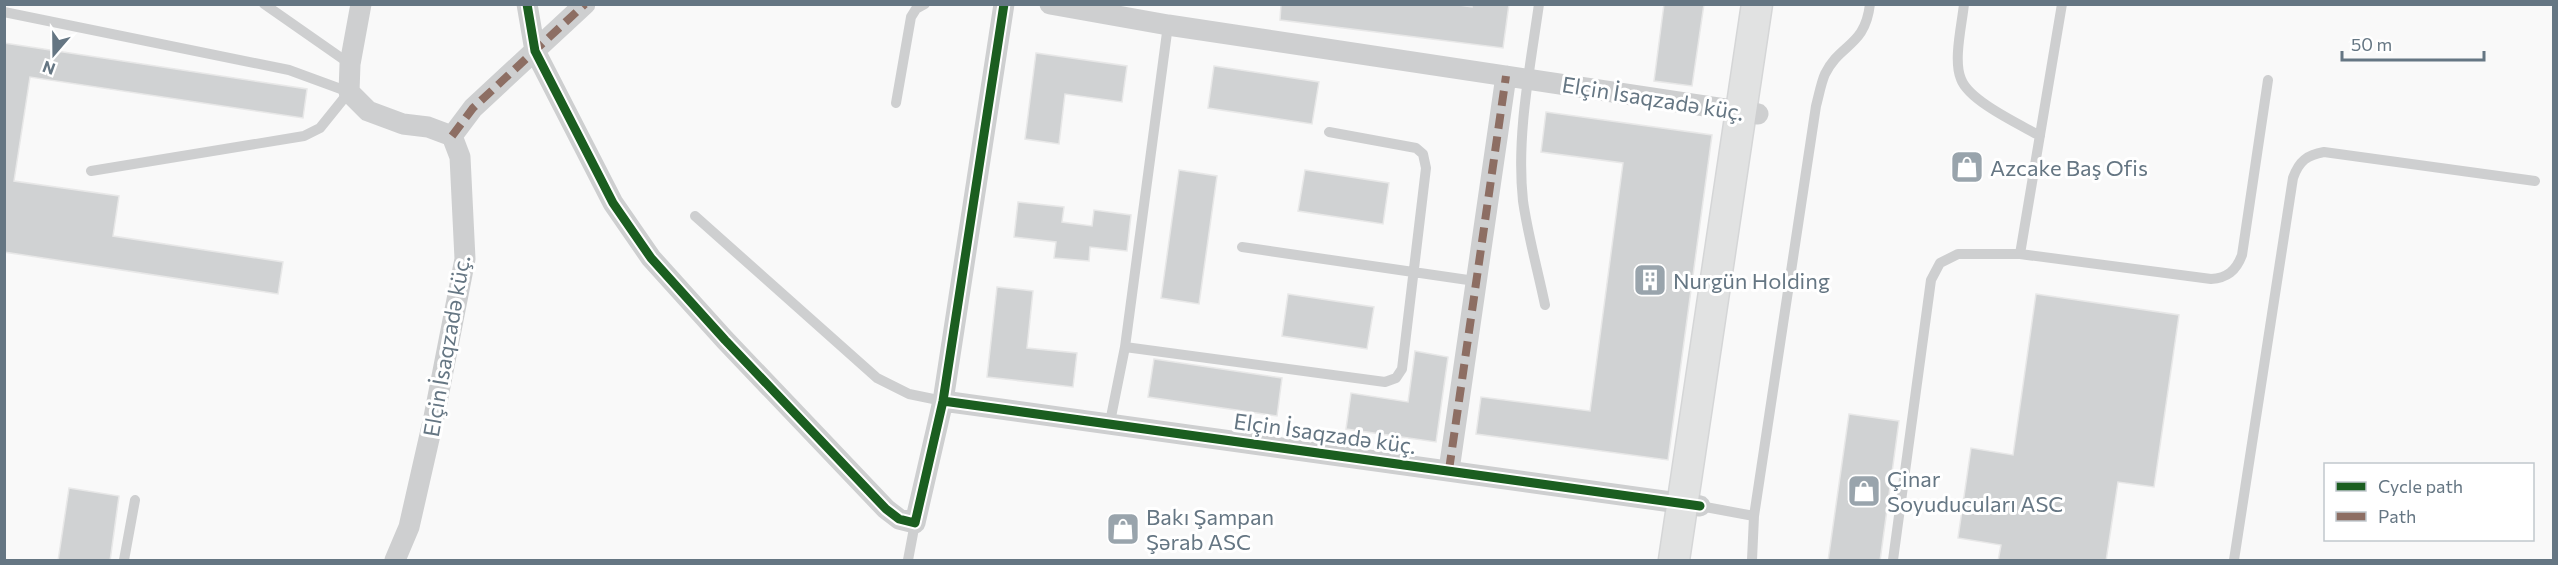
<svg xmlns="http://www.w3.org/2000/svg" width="2558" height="565" font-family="Commissioner,sans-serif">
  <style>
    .building { fill: #d0d2d3; stroke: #e8e8e8; stroke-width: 1.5 }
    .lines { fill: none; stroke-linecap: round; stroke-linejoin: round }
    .secondary-casing { stroke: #d5d6d7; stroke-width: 33 }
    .lane { stroke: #cecfd0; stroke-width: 10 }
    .street { stroke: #cecfd0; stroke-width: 21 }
    .secondary { stroke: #e1e2e2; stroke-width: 30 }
    .quiet { stroke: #8d6e63; stroke-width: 8; stroke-dasharray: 15 8; stroke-linecap: butt }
    .cycleway-casing { stroke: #fff; stroke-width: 13 }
    .cycleway { stroke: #1b5e20; stroke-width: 9 }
    .labels { text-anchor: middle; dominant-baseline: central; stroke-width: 6; stroke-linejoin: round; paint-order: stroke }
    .street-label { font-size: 22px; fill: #657683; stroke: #fff }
    .poi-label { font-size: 22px; fill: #657683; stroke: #fff; text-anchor: start }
  </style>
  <rect width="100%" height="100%" fill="#f9f9f9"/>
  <path class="building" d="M1281,4H1451L1472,7V4H1509L1503,48L1280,20Z
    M1664,4H1704L1692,86L1654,81Z
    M4,43L307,89L303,118L30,77L14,181L119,196L113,236L283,262L278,294L4,252Z
    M1036,53L1127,66L1122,102L1065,94L1059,144L1025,139Z
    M1214,66L1319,82L1312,124L1208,108Z
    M1546,112L1712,135L1668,460L1476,434L1481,397L1590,411L1623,163L1541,152Z
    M1179,170L1217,176L1199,304L1161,298Z
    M1305,170L1389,183L1383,224L1298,211Z
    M1018,202L1064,207L1062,222L1092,226L1094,210L1131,215L1127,251L1090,247L1089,261L1054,258L1056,242L1014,237Z
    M997,287L1033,291L1027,348L1077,353L1073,387L987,377Z
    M1288,294L1374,307L1367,349L1282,336Z
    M2036,294L2179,315L2154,487L2118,482L2106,561H1998L2001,545L1958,538L1971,448L2013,455Z
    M1415,351L1448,357L1436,442L1346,429L1351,393L1408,402Z
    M1154,359L1282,378L1277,416L1148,397Z
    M1849,414L1899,421L1880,561H1828Z
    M69,488L119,496L110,561H58Z"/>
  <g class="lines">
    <g class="secondary-casing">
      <path id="secondary" d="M1674,560L1757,4"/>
    </g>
    <path class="lane" d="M264,4L350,64
      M1539,4C1530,68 1516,137 1523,201C1528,236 1538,271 1545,305
      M1964,4C1962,24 1953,61 1961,79C1969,101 2019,124 2040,136
      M4,12L289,70L349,92L320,128L304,136L91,171
      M896,103L911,17L916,9L925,4
      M695,216L877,378L909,394L943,401
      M1242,247L1475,281
      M2020,254L2062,4
      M1125,347L1385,382L1396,378L1402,369L1426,168L1423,154L1416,148L1329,132
      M1110,422L1125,347L1168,25
      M1700,506L1754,516L1752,560
      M1754,516L1816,106C1819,95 1821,83 1825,74C1840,43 1865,47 1870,4
      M124,560L135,500
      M908,560L915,523
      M1893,560L1931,280L1940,263L1958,254H2020L2211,279C2227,278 2236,271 2242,255L2268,80
      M2234,560L2293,178C2299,161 2307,155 2324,152L2535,181"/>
    <path class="street" d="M361,4L350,64L349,92L368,111L403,124L428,127L452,136
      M527,4L535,51L613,203L651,258L725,340L886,509L899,519L915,523L943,401L1004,4
      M1050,4L1168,25L1758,114
      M452,136L473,108L585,4
      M943,401L1700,506
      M1449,470L1506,76
      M395,560L409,527L434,417L465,259L460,157L452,136"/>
    <use href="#secondary" class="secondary"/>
    <path class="quiet" d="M452,136L473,108L585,4
      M1449,470L1506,76"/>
    <g class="cycleway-casing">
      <path id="cycleway" d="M527,4L535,51L613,203L651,258L725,340L886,509L899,519L915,523L943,401L1004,4
        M943,401L1700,506"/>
    </g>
    <use href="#cycleway" class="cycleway"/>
  </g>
  <defs>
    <g id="shop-square" transform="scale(1.725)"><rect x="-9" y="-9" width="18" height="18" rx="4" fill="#99a4ac" stroke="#fff"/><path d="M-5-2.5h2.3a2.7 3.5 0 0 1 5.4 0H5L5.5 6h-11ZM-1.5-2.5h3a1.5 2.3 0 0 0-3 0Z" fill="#fff"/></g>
    <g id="building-square" transform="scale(1.725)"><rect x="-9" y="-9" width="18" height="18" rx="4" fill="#99a4ac" stroke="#fff"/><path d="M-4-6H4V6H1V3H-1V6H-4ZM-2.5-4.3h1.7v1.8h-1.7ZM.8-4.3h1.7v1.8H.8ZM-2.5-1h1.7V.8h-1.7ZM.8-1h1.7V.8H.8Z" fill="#fff"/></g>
  </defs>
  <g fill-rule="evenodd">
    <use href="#shop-square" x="1967" y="167"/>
    <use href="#building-square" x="1650" y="280"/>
    <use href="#shop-square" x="1864" y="491"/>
    <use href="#shop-square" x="1123" y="529"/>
  </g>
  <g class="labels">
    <g class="street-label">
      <text transform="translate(1653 98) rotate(9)">Elçin İsaqzadə küç.</text>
      <text transform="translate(446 346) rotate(-80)">Elçin İsaqzadə küç.</text>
      <text transform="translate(1325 433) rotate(8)">Elçin İsaqzadə küç.</text>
    </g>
    <g class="poi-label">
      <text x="1990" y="167">Azcake Baş Ofis</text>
      <text x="1673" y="280">Nurgün Holding</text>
      <text x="1887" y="478">Çinar<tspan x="1887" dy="25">Soyuducuları ASC</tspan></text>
      <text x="1146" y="516">Bakı Şampan<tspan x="1146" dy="25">Şərab ASC</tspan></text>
    </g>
  </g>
  <rect width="2558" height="565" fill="none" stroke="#657683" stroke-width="12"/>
  <rect x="2324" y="463" width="210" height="78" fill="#ffffff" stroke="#c1c8cd" stroke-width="1.5"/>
  <rect x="2336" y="482" width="30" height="9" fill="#1b5e20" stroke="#c1c8cd" stroke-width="1.5"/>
  <text x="2378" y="493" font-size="18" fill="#657683">Cycle path</text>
  <rect x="2336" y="512" width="30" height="9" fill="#8d6e63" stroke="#c1c8cd" stroke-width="1.5"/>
  <text x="2378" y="523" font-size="18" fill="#657683">Path</text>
  <g transform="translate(54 54) rotate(200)" stroke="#ffffff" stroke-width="4.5" paint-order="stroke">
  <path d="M0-4.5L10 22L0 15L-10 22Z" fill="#657683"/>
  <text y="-9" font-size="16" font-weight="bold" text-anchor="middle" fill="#657683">N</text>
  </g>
  <path d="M2342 51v9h142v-9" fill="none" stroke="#657683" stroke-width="3"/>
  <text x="2351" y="51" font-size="18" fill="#657683" stroke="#ffffff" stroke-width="4.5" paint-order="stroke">50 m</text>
</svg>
